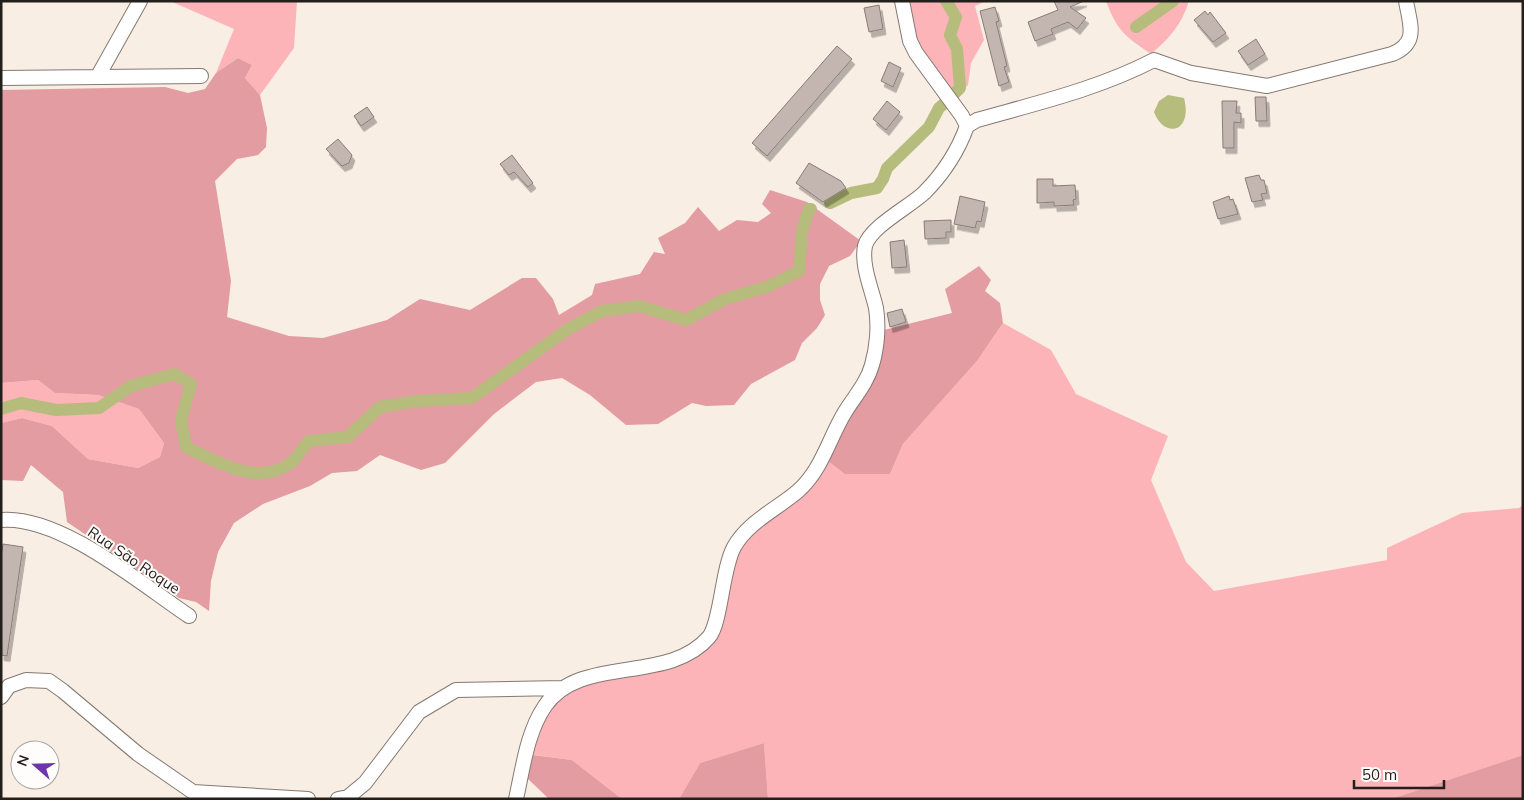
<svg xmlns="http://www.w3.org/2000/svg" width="1524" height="800" font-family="Mulish,sans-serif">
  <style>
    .green { fill: #fcb4b8 }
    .forest { fill: #e39ca1 }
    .water { fill: #b5bc7c }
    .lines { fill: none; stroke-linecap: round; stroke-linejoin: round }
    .canal { stroke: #b5bc7c; stroke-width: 12 }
    .building { fill: #c3b5b0; stroke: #897b77; filter: url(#shadow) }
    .minor-casing { stroke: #837971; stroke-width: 16 }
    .minor { stroke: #fff; stroke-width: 14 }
    .labels { text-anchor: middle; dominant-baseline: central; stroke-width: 4; stroke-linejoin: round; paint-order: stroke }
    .street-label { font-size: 15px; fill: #231f1b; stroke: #fffdfb }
  </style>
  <defs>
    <filter id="shadow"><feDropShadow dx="3" dy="5.5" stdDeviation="0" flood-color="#0004"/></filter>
  </defs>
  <rect width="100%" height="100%" fill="#f9eee4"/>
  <path class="green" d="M170,1H297L294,48L260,95L245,78L252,65L238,58L216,73L234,29Z
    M908,1H986L975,6L984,40L971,63L968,85L955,97L918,45Z
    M1106,1H1189C1182,24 1169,39 1151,54C1126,37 1117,31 1106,1Z
    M1003,323L1051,350L1076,394L1168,436L1151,480L1186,562L1214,591L1387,560V548L1462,513L1519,508L1523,505V755L1391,799H768L764,743L700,763L679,799H622L572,760L527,754L533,728L562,688L659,665L711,634L734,547L799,491L823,457L890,474L903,444L977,361Z
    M38,380L55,393L98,395L139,409L164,443L160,457L138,468L88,459L52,426L22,418L1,423V383Z"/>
  <path class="forest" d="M238,58L252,65L245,78L260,95L267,128L266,147L258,155L237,159L215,181L231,281L227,317L289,336L323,338L387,320L420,299L470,310L522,278H536L553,299L559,315L592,295L595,284L640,274L654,252L665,254L658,238L685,223L698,207L719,231L737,220L758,222L771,213L762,204L770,190L807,202L861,241L850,256L829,266L820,284V300L825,315L817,328L802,343L795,360L751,384L734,405L706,406L692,403L658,424L626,425L590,395L562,378L536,382L494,414L445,463L421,470L380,455L357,471L332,473L310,486L263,504L234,523L218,552L211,581L209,611L196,602L179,598L67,522L63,492L31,465L23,481L1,480V423L22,418L52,426L88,459L138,468L160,457L164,443L139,409L98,395L55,393L38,380L1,383V90L165,87L188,93L205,89L216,73Z
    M979,266L991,280L985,291L1000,303L1003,323L977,361L903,444L890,474H845L823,457L863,386L876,332L952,313L945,289Z
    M764,743L768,799H679L700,763Z
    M533,755L572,760L622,799L548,798L527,778Z
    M1523,755V799H1391Z"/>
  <path class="water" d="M1168,95L1184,98C1193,133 1164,139 1154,112L1159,101Z"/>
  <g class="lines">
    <path class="canal" d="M946,1L956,17L950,35L957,49L960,88L951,97
      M1136,27L1173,1
      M830,203L851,193L877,188L883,179L887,168L929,127L939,108L947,101
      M1,409L21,403L56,410L99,408L131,386L175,374L191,384L181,420L186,447C217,462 259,488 292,462C298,457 303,447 309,441L348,437L380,407L417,401L472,398L568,329L602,311L639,306L686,320L725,299L767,287L799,271L802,231L809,209H811"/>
  </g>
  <path class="building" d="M1054,1H1084L1070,7L1086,18L1077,29L1068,22L1051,29L1053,34L1035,41L1028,22L1058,10Z
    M879,5L883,29L869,32L864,8Z
    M995,7L999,21L996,22L1007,66L1004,67L1009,82L999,86L980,11Z
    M1205,11L1208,15L1210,12L1226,33L1213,42L1194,20Z
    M1256,39L1265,54L1248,65L1238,51Z
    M837,46L852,59L767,156L752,143Z
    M889,62L901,68L893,87L881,81Z
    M1255,97H1266L1267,121H1256Z
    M887,101L900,112L886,130L873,119Z
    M1222,101H1237L1236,113H1241V123L1234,122V148H1223Z
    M367,107L374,117L361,126L354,116Z
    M338,139L352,155L349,163L342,166L326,149Z
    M512,155L533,183L528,187L514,172L509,175L500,164Z
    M809,163L841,181L846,188L823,202L796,183Z
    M1259,175L1261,180H1264L1267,193L1261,194L1263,200L1252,202L1245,178Z
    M1037,179H1053V186L1075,185L1076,199L1073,200L1074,205L1054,206V202L1037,203Z
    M960,196L985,202L981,222L977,221L975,228L954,224Z
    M1229,196L1230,200L1233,199L1238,214L1218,219L1213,202Z
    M951,220V232H946V238L925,239L924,221Z
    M904,240L907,267L892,268L890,242Z
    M902,309L906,322L890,327L887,313Z
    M3,544L23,547L7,656L1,655V557Z"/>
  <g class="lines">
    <g class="minor-casing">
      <path id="minor" d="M98,76L140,1
        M1,78L201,76
        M967,126L977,120C1037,103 1098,89 1154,60L1191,73L1267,86L1392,54C1419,43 1410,25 1406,1
        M1,520C60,515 141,584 189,616
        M1,697L9,686L26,680L49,681L63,691L138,754L193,792L308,799
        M338,799L348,797L365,783L419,712L456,690L562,688
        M516,799C523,768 527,732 545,706C580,654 668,685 709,637C721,623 722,569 734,547C748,522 777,509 798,491C822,470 829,438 845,412C855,396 867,383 872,365C877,348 879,326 876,308C872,290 861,265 865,246C870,227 909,207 924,193C943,174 958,151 967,126L962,116L916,53L910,41L902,1"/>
    </g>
    <use href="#minor" class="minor"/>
  </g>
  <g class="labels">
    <g class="street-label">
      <text transform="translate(134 560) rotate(34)">Rua São Roque</text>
    </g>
  </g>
  <rect width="1524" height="800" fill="none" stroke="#231f1b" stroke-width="5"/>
  <g transform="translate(35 765) rotate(290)"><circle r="24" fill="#fffdfb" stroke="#a7a4a1"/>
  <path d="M0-4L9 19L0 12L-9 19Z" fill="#6d36ac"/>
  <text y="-8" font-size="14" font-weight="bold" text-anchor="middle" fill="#231f1b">N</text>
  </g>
  <path d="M1354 780v8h90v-8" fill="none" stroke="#231f1b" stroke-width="2.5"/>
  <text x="1362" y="780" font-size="15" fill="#231f1b" stroke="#fffdfb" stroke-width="4" paint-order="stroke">50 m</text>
</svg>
